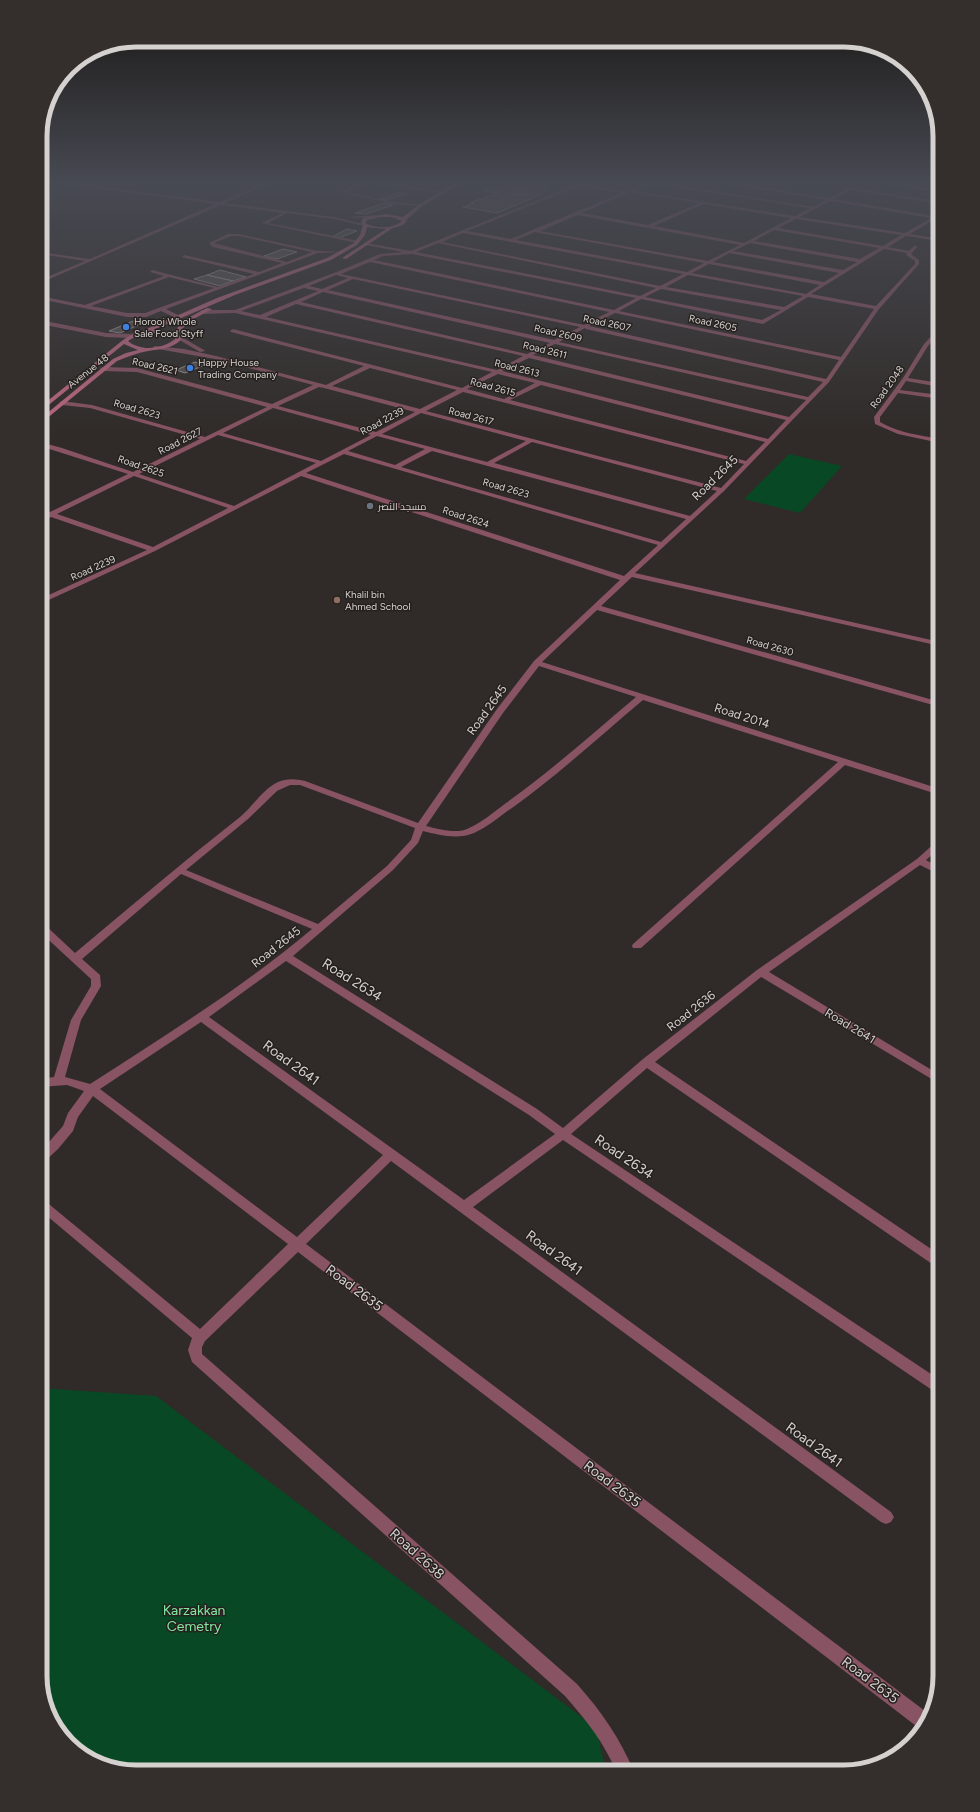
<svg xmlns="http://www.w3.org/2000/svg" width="980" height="1812" font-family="Figtree,Cairo,sans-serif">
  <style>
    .green { fill: #084824 }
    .building { fill: #57524f; stroke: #96908c; fill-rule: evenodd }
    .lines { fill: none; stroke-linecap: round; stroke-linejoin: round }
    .street { fill: #885362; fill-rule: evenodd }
    .secondary { fill: #bb6780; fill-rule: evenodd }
    .shop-dot { fill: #3f7fe0; stroke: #26211e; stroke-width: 1.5 }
    .worship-dot { fill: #6b7280; stroke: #26211e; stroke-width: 1.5 }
    .education-dot { fill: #8d6e63; stroke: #26211e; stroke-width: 1.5 }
    .labels { text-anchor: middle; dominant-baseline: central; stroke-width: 3; stroke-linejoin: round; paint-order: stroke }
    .far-poi-label { font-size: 10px; fill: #d4d1cf; stroke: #26211e; text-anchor: start }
    .far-street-label { font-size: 10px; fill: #d4d1cf; stroke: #26211e }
    .street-label { font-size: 12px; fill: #d4d1cf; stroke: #26211e }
    .near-street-label { font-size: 14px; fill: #d4d1cf; stroke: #26211e }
    .near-park-label { font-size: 14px; fill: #83e6a1; stroke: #26211e }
    .rim { fill: none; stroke: #d4d1cf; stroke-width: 5 }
  </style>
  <rect width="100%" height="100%" fill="#302b28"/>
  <path class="green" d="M789,454L842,466L800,513L744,499Z
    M40,1388L156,1396L596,1728L606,1772H130L82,1756L47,1713L40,1676Z"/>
  <path class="building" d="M511,183H552L548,184L546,186L548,187L541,195L497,213L463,207L474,203L471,202L488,197H485L500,193L482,191L488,187L505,189L508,186H505L508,184ZM518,190L526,191L529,193L521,195L510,193Z
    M518,190L526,191L529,193L521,195L510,193Z
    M401,192L407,194L387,200L380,199Z
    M384,203L393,205L366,214L355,213Z
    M347,229L357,231L339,238L332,237Z
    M283,249L297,252L277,259L264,256Z
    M220,270L246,277L233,281L207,275Z
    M207,275L233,281L220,286L194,279Z
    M133,321L143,323L120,333L109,331Z
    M195,362L205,365L185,373L176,370Z"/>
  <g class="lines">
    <path class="street" d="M59,183H70L220,202L264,183H269L225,203L334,217L367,225L365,226L334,219L287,213L268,223L359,241L357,243L262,223L282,213L221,205L40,283V280L85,261L40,254V252L90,259L215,204Z
      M361,183H369L346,192L394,202L423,205L421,206L394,204L340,192Z
      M370,183H381L443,192L441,193Z
      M580,183L625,192L646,183H651L634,191L795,216L810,208L651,183H661L813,207L826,200L726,183H735L829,198L859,183H864L855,188L940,202V204L851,190L834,199L934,216L940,213V216L910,234L940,239V241L906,236L888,247L909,251L914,246H918L911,254L919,260V264L879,309L829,382L724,491L635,573L940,642V646L632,577L601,606L940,702V707L597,610L542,662L940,789V795L845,765L641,948H633L632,946L633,944L838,762L643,700C600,736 558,775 512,808C500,816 488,827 474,833C458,840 439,835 423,831L418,843L393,870L293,956L537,1109L563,1128L643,1059L757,970L917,859L937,841L940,840V848L926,860L940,868V875L920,865L769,972L940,1075V1084L761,977L655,1062L940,1255V1267L935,1266L647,1068L571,1134L940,1380V1394L935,1392L563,1140L473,1207L891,1512L894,1517L891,1522L886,1524L881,1522L391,1161L306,1244L929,1714L924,1729H920L298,1252L205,1341L202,1347V1354L577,1684C601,1711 620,1738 634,1772H616C605,1743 585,1719 565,1696L192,1362L188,1350L192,1338L40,1210V1198L44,1200L200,1329L288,1244L93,1096L78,1117L73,1131L58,1149L44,1162L40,1164V1152L63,1126L68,1113L84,1091L67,1085L40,1087V1079L54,1077L71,1020L91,986V979L40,932V923L44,924L75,953C130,907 184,861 240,817C253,806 263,789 278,782C287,778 296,779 305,781L418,823L497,709L534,661L620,580L301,476L155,551L40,604V599L147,550L51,517L40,522V517L45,515L40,513V509L50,512L128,474L40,446V442L62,448L133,472L200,439L90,408L62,405L59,403L62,401L92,405L205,437L267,407L137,372L103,371L100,369L103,367L137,368L272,404L313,385L215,359L152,348L155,346L184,349L216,356L326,385L364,366L231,332L230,331L233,329L462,388L492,372L235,313L202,314L199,312L202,310H235L334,273L380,254L403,252L366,245V243L411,251ZM579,186L621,193L511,239L467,231ZM630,192L699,203L648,225L582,213ZM830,201L931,218L905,233L800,217ZM704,204L791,218L744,243L654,226ZM578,215L740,245L708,261L540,231ZM796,219L901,235L883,246L778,228ZM774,230L879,248L860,259L754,241ZM535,232L704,263L687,272L516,240ZM463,233L683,274L660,286L442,242ZM438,243L656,288L640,296L416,252ZM750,243L857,262L843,270L733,251ZM884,249L907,253L906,255L915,261V264L876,306L811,294ZM729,253L839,273L824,282L713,262ZM412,254L636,298L614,310L374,260L383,256ZM370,262L609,312L584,325L341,274ZM709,264L820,285L806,294L692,273ZM336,275L348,278L322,289L309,286ZM688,275L803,296L784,307L666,287ZM353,279L580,327L554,340L328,290ZM304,288L318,291L260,315L241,311ZM661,289L781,310L762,320L645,297ZM323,292L550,343L527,354L301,302ZM808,297L874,309L841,357L619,311L641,299L763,324ZM296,304L523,356L497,370L266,317ZM615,313L839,360L826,379L589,326ZM585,328L586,329L823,382L808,397L559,342ZM555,344L806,400L789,417L533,355ZM529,358L786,420L768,439L502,371ZM370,368L457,390L420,409L332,386ZM498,374L535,383L504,399L467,389ZM541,385L765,442L746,461L510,400ZM319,387L324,388L415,412L376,432L278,406ZM463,392L744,464L721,488L426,411ZM273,408L371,435L321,461L223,433ZM421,413L526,441L487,462L382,434ZM218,435L316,463L234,506L139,474ZM377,436L425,449L395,465L348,451ZM532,442L717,491L690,516L494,463ZM432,451L686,519L661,542L401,467ZM344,454L658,545L624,576L306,473ZM134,476L228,508L153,547L57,514ZM539,666L636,697C593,733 551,771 506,803C494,812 481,823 467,829C455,834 438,829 426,826L503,713ZM290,785H300L415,828L411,840L387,866L318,924L186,870L248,819L277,791ZM181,874L312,929C243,987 166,1035 90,1084L65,1077L81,1020L101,986L100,975L82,959ZM286,961L529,1115L555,1134L464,1200L209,1017ZM201,1022L383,1155L297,1237L100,1089Z
      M885,183L940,190V192L887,184Z
      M375,215L376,217L352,218L350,217Z
      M228,234H239L317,251L345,252L318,253L166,309L178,315L176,318L161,311L146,317H127L40,299V296L85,305L164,276L150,272L152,270L218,287L254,274L182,257L184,255L259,272L282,263L213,247L209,243ZM231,236H239L312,252L287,262L214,243ZM169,277L214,288L145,313H127L91,306Z
      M40,320L106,333L130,334L133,336L130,338L106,337L40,324Z
      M940,327V332L928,346L908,378L940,383V387L906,381L900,390L940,395V399L898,393L880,417V422C899,433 919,435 940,439V443L898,434L875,424L874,417L903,378L924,344Z
      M178,335L204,350L205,351L200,352L176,338L175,337Z"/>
    <path class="secondary" d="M456,183H461L422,206L406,220L407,221L403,225L393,228L346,259L342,258L386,229L367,227L365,235L357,245L331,260L235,295L153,330L173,332L186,319L207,308L212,309L190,321L177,334L180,336L181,340C171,349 160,349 148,351C137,353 127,357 117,361L40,424V419L113,359L126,353L138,350L124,344L40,412V407L123,340L134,333L142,331L217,298L327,258L354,243L360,235L363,225L361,223L363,218L386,214L403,217L420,204ZM392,217L402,221C394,229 375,229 365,223L367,220L380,217ZM152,333H167L175,338V339C163,349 141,352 128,341L138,335Z"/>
  </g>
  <linearGradient id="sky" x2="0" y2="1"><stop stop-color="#1a1816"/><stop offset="0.42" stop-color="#484a53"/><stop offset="1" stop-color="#484a53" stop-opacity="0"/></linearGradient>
  <rect width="980" height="437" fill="url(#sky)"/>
  <g class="shop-dot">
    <circle cx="126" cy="327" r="4"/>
    <circle cx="190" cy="368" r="4"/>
  </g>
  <circle class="worship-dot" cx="370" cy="506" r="4"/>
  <circle class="education-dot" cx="337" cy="600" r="4"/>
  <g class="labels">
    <g class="far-poi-label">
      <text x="134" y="321">Horooj Whole<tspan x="134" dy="12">Sale Food Styff</tspan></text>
      <text x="198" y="362">Happy House<tspan x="198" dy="12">Trading Company</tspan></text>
      <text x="378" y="506">مسجد النصر</text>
      <text x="345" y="594">Khalil bin<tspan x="345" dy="12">Ahmed School</tspan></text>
    </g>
    <g class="far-street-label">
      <text transform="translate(607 323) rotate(12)">Road 2607</text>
      <text transform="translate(713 323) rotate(12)">Road 2605</text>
      <text transform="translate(558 333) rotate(13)">Road 2609</text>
      <text transform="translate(545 350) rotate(14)">Road 2611</text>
      <text transform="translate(155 366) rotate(13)">Road 2621</text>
      <text transform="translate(517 368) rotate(14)">Road 2613</text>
      <text transform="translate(88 371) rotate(-38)">Avenue 48</text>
      <text transform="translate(493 387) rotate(15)">Road 2615</text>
      <text transform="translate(887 387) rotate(-54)">Road 2048</text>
      <text transform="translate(137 409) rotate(16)">Road 2623</text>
      <text transform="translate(471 416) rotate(15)">Road 2617</text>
      <text transform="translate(382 421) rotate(-28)">Road 2239</text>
      <text transform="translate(180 441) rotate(-27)">Road 2627</text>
      <text transform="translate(141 466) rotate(19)">Road 2625</text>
      <text transform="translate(506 488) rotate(16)">Road 2623</text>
      <text transform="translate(466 517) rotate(18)">Road 2624</text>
      <text transform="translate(93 568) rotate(-24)">Road 2239</text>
      <text transform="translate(770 646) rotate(16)">Road 2630</text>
    </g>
    <g class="street-label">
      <text transform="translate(715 478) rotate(-44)">Road 2645</text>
      <text transform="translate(487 710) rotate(-54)">Road 2645</text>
      <text transform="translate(742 716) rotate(18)">Road 2014</text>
      <text transform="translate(276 947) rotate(-38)">Road 2645</text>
      <text transform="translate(691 1011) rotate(-38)">Road 2636</text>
      <text transform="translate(850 1026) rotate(31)">Road 2641</text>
    </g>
    <g class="near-street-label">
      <text transform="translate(352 980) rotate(32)">Road 2634</text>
      <text transform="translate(291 1063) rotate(36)">Road 2641</text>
      <text transform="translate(624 1157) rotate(34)">Road 2634</text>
      <text transform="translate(554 1253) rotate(36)">Road 2641</text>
      <text transform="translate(354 1288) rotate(37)">Road 2635</text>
      <text transform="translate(814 1445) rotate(36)">Road 2641</text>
      <text transform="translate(612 1484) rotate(37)">Road 2635</text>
      <text transform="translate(417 1554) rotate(42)">Road 2638</text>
      <text transform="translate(870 1680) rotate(37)">Road 2635</text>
    </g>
    <g class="near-park-label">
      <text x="194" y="1610">Karzakkan<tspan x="194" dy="16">Cemetry</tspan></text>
    </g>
  </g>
  <path d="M0 0H980V1812H0ZM136 47H844A89 89 0 0 1 933 136V1676A89 89 0 0 1 844 1765H136A89 89 0 0 1 47 1676V136A89 89 0 0 1 136 47Z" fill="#342f2c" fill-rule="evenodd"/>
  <path class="rim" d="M136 47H844A89 89 0 0 1 933 136V1676A89 89 0 0 1 844 1765H136A89 89 0 0 1 47 1676V136A89 89 0 0 1 136 47Z"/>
</svg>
